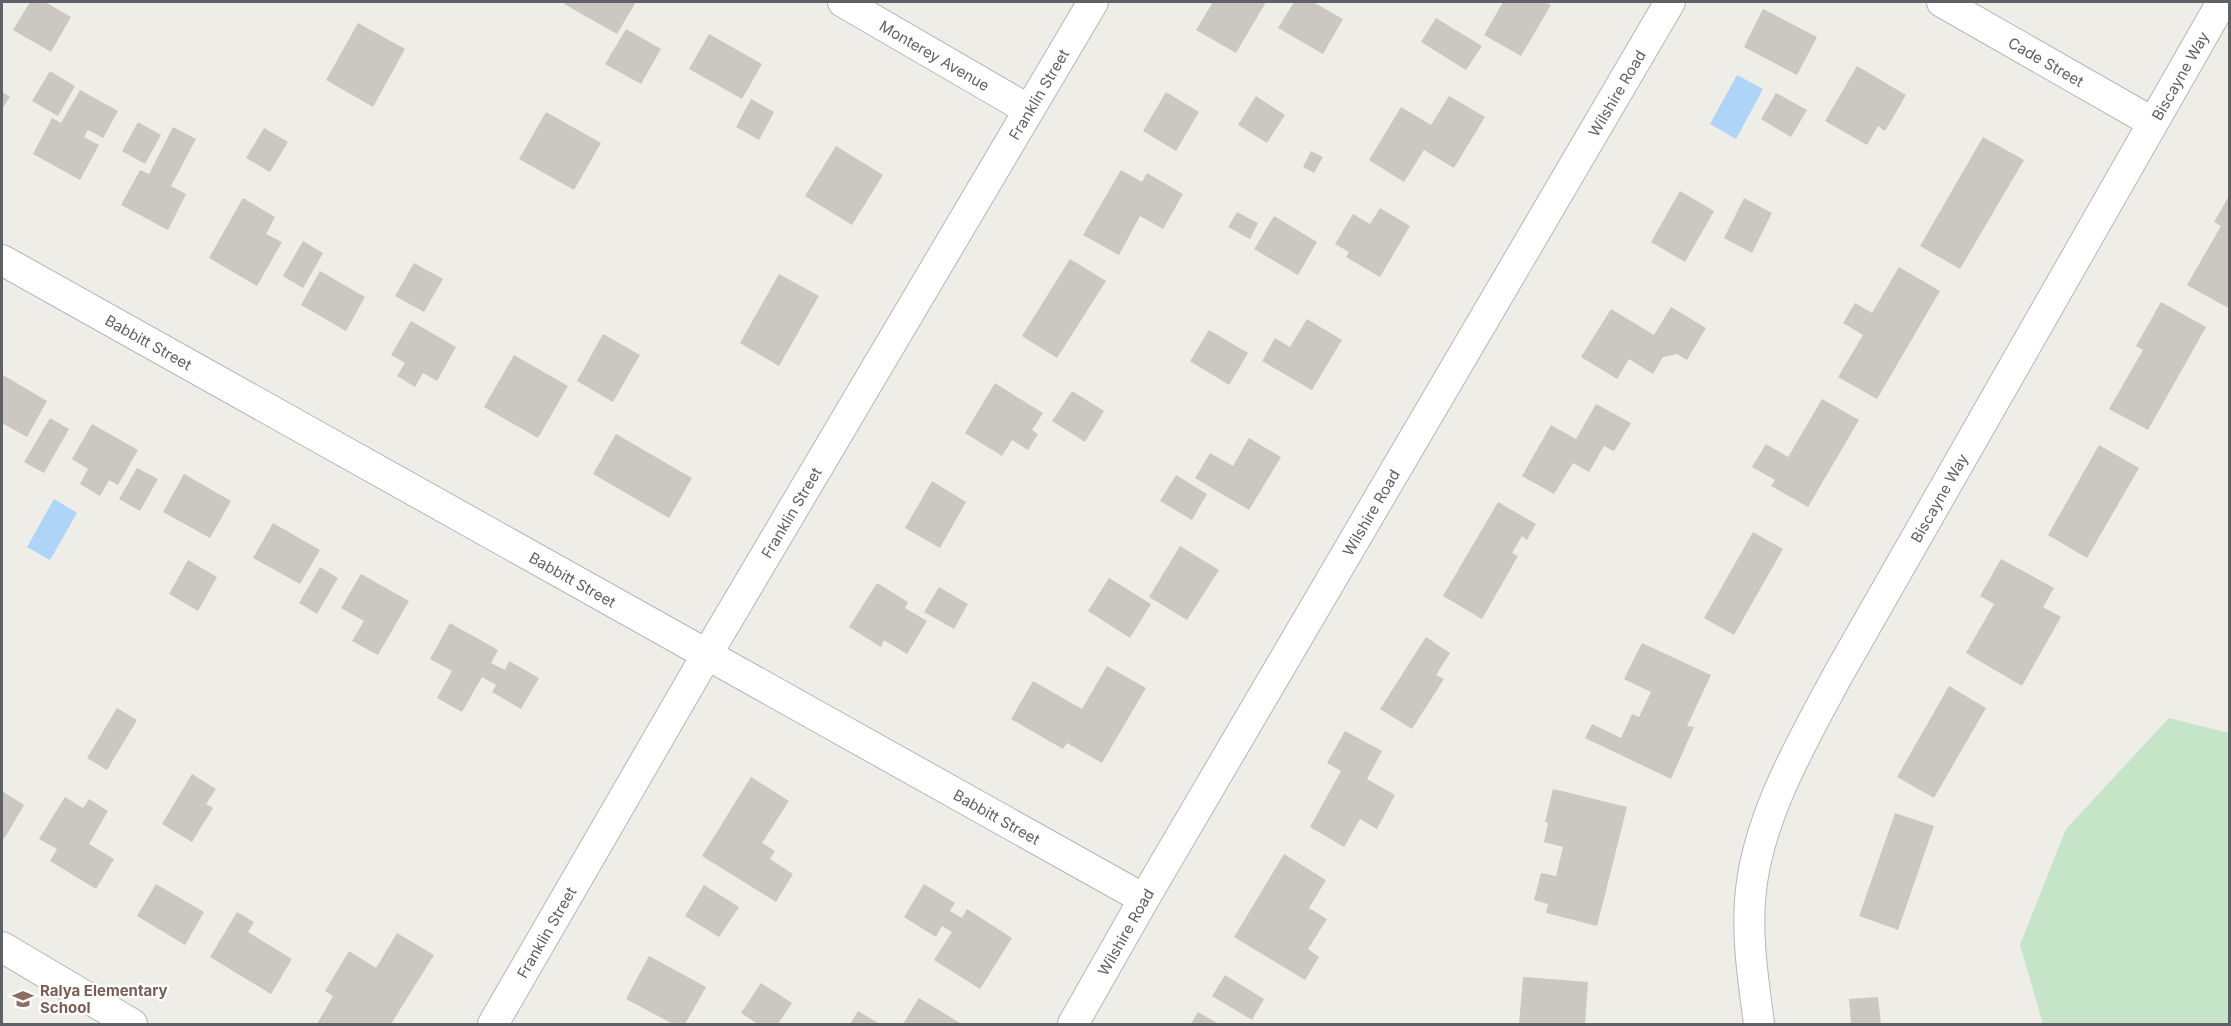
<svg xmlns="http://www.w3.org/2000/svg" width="2231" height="1026" font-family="Inter,sans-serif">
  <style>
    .green { fill: #c6e4c7 }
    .water { fill: #aed5f8 }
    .building { fill: #cbc8c4 }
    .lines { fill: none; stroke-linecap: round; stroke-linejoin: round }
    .street-casing { stroke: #b4b6ba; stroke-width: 32 }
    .street { stroke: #fff; stroke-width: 30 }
    .labels { text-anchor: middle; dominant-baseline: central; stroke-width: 4.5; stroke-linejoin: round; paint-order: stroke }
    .street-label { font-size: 15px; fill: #5e6166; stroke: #fff }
    .education-label { font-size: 15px; font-weight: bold; fill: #785e54; stroke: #fff; text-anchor: start }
  </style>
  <rect width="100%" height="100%" fill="#efede7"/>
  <path class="green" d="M2169,718L2229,733V1024H2043L2020,945L2066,829Z"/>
  <path class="water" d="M1737,75L1763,89L1736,139L1710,124Z
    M54,499L77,513L50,560L27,547Z"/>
  <path class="building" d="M30,2H45L71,17L51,52L13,30Z
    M565,2H636L617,34L564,4Z
    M1213,2H1266L1236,53L1196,30Z
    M1294,2H1313L1343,19L1323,54L1278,28Z
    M1503,2H1544L1551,5L1521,56L1484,35Z
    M1763,9L1817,37L1797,75L1744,47Z
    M1436,18L1482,46L1466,70L1421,42Z
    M358,23L405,49L373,107L326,80Z
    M626,29L661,49L641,84L605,64Z
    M709,34L762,64L742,99L689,69Z
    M1857,66L1906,95L1885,131L1878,126L1867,145L1825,121Z
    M50,71L75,86L58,116L32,101Z
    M80,90L118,111L103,138L88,130L84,137L99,145L80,180L33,154L52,118L61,123Z
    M2,92L10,97L2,109Z
    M1166,92L1199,112L1176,151L1143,131Z
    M1776,93L1807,110L1791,137L1761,119Z
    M1256,96L1285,115L1267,143L1238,125Z
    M1449,96L1485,117L1454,168L1424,150L1404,182L1369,160L1401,107L1431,125Z
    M751,99L774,112L759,140L736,127Z
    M546,112L601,143L574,190L519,159Z
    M138,122L161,135L145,164L122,151Z
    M173,127L196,139L171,186L186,194L168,230L121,205L140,170L149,174Z
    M264,128L288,142L270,172L246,158Z
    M1983,137L2024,160L1960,269L1920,246Z
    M836,146L883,175L852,225L805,196Z
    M1311,151L1323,157L1314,173L1303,167Z
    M1121,170L1142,182L1147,173L1183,194L1163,229L1140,216L1119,255L1083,235Z
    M1680,191L1714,211L1685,262L1651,242Z
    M2230,194V309L2187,285L2221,226L2214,222Z
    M243,198L275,217L266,234L282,242L257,286L209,258Z
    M1744,198L1772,213L1752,253L1724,238Z
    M1380,208L1410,226L1380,277L1346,257L1349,252L1335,244L1353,214L1370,224Z
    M1237,212L1258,223L1250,239L1228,227Z
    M1274,216L1317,242L1298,275L1254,249Z
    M303,241L323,253L303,288L283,276Z
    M1070,259L1106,281L1057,358L1022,336Z
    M414,263L443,279L424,312L395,296Z
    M1899,267L1940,291L1877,399L1838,377L1863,335L1843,323L1855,303L1872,313Z
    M320,271L365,297L346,331L301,305Z
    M779,274L819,296L779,366L740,343Z
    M2161,302L2206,327L2148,430L2109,409L2143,350L2136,346Z
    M1671,307L1706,328L1687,360L1677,354L1663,357L1653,374L1629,359L1617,379L1581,357L1611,309L1654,335Z
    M1307,319L1342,340L1312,390L1262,361L1275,338L1290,347Z
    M411,321L456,347L437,381L423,373L415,387L397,376L405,363L391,355Z
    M1209,330L1248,353L1229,385L1190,361Z
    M603,334L640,355L613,402L577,381Z
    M514,355L568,386L538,438L484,407Z
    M3,375L47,401L27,437L2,423Z
    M995,383L1043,413L1032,430L1038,434L1028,450L1012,440L1002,456L965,433Z
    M1072,391L1104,411L1085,442L1052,421Z
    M1822,399L1859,420L1808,507L1771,486L1775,480L1752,467L1766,444L1788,457Z
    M1596,404L1631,423L1614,451L1604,446L1589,472L1573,463L1554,494L1522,476L1551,425L1576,439Z
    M50,418L69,429L44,473L24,462Z
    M92,424L138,450L118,485L109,480L100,496L80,484L88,469L72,459Z
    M616,434L692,478L669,518L593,474Z
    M1249,438L1281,457L1249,510L1195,478L1210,453L1233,466Z
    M2099,445L2139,468L2087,558L2048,535Z
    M137,468L158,479L140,511L119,499Z
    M184,474L231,501L210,538L163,512Z
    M1176,475L1207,494L1192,520L1160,501Z
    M932,481L966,502L940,548L905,528Z
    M1498,502L1536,524L1527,540L1522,536L1512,553L1518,556L1482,619L1443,596Z
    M273,523L320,550L300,584L253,558Z
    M1753,532L1783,549L1734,635L1704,618Z
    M1180,546L1219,570L1187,620L1149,597Z
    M2001,559L2054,588L2043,607L2061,617L2022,686L1966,653L1994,604L1980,596Z
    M188,560L217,577L198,611L169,594Z
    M320,567L338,578L317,614L299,603Z
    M361,574L409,601L378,655L352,641L364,621L341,608Z
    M1109,578L1151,604L1130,638L1088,611Z
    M877,583L908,602L905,608L927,621L907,654L884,640L881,647L849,627Z
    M939,587L968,604L954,629L924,612Z
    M450,623L498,650L491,663L505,670L509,661L539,678L521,709L492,692L496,685L482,677L462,712L437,698L452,671L430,659Z
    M1426,637L1450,653L1436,675L1444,679L1412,729L1380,709Z
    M1642,643L1711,675L1687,726L1694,727L1671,779L1585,738L1592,724L1621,738L1632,714L1639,717L1651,692L1624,679Z
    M1107,666L1146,688L1102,763L1067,743L1063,749L1011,719L1033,681L1082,709Z
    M1949,686L1986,708L1934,798L1897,777Z
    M117,708L137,720L107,770L87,758Z
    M1345,731L1382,751L1367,779L1395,795L1377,829L1360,819L1344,847L1310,827L1341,771L1327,763Z
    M192,774L216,789L206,804L213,808L192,842L162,824Z
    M751,777L789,801L762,843L775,851L770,859L793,874L776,902L702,856Z
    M1553,789L1627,807L1597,926L1546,913L1548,904L1534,900L1541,873L1556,876L1563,847L1544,842L1548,823L1545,822Z
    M2,791L24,805L4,839L2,838Z
    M65,797L83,808L89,799L108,811L89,844L114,859L96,889L50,861L57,849L39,839Z
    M1895,813L1934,826L1898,930L1859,916Z
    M1284,854L1326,880L1309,908L1327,919L1308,949L1319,957L1305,980L1234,937Z
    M156,884L204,912L185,945L137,916Z
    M924,884L955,903L950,911L962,918L967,909L1012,938L980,989L934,960L952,932L942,926L936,937L904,917Z
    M704,885L739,907L719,937L685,916Z
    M237,912L254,922L248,932L292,959L271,994L210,957Z
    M397,933L434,955L391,1024H317L333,996L325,991L349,951L376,968Z
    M649,956L706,987L685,1024H673L626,999Z
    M1225,975L1264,999L1252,1020L1212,996Z
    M1523,977L1588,982L1585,1024H1519Z
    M761,983L792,1003L778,1024H758L741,1013Z
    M1878,997L1881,1024H1851L1849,999Z
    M919,998L960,1023L959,1024H903Z
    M858,1011L880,1024H850Z
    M1198,1012L1219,1024H1191Z"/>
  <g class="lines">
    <g class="street-casing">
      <g id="street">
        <path id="s1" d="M843,2L1029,110"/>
        <path id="s2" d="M1942,2L2152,122"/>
        <path id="s3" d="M2,260L1144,899"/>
        <path d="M2,947L132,1024"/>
        <path id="s4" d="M493,1024L706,656L1093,2"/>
        <path id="s5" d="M1073,1024L1144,899L1670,2"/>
        <path id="s6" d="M1759,1024C1754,984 1747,943 1750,901C1755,821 1802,742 1839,673L2222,2"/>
      </g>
    </g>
    <use href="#street" class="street"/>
  </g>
  <defs>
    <g id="school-bare" transform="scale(1.62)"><path d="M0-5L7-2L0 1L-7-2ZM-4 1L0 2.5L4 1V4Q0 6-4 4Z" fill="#8d6e63" stroke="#fff" stroke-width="2.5" paint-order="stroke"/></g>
  </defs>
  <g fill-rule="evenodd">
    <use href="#school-bare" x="23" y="999"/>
  </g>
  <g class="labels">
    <g class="street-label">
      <text stroke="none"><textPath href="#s1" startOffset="106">Monterey Avenue</textPath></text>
      <text stroke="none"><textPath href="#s2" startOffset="120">Cade Street</textPath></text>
      <text stroke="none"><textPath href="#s6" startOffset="1058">Biscayne Way</textPath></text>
      <text stroke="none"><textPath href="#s4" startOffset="1078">Franklin Street</textPath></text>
      <text stroke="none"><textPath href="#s5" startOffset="1078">Wilshire Road</textPath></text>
      <text stroke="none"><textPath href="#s3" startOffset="168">Babbitt Street</textPath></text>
      <text stroke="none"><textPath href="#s6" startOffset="572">Biscayne Way</textPath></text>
      <text stroke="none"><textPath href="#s4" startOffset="592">Franklin Street</textPath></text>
      <text stroke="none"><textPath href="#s5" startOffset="592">Wilshire Road</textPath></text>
      <text stroke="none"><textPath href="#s3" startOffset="654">Babbitt Street</textPath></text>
      <text stroke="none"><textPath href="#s3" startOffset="1140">Babbitt Street</textPath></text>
      <text stroke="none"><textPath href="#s4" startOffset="106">Franklin Street</textPath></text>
      <text stroke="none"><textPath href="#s5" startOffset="106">Wilshire Road</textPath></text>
    </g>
    <g class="education-label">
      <text x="40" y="990">Ralya Elementary<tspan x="40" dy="17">School</tspan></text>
    </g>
  </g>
  <rect width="2231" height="1026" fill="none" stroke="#5e6166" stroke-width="6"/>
</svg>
